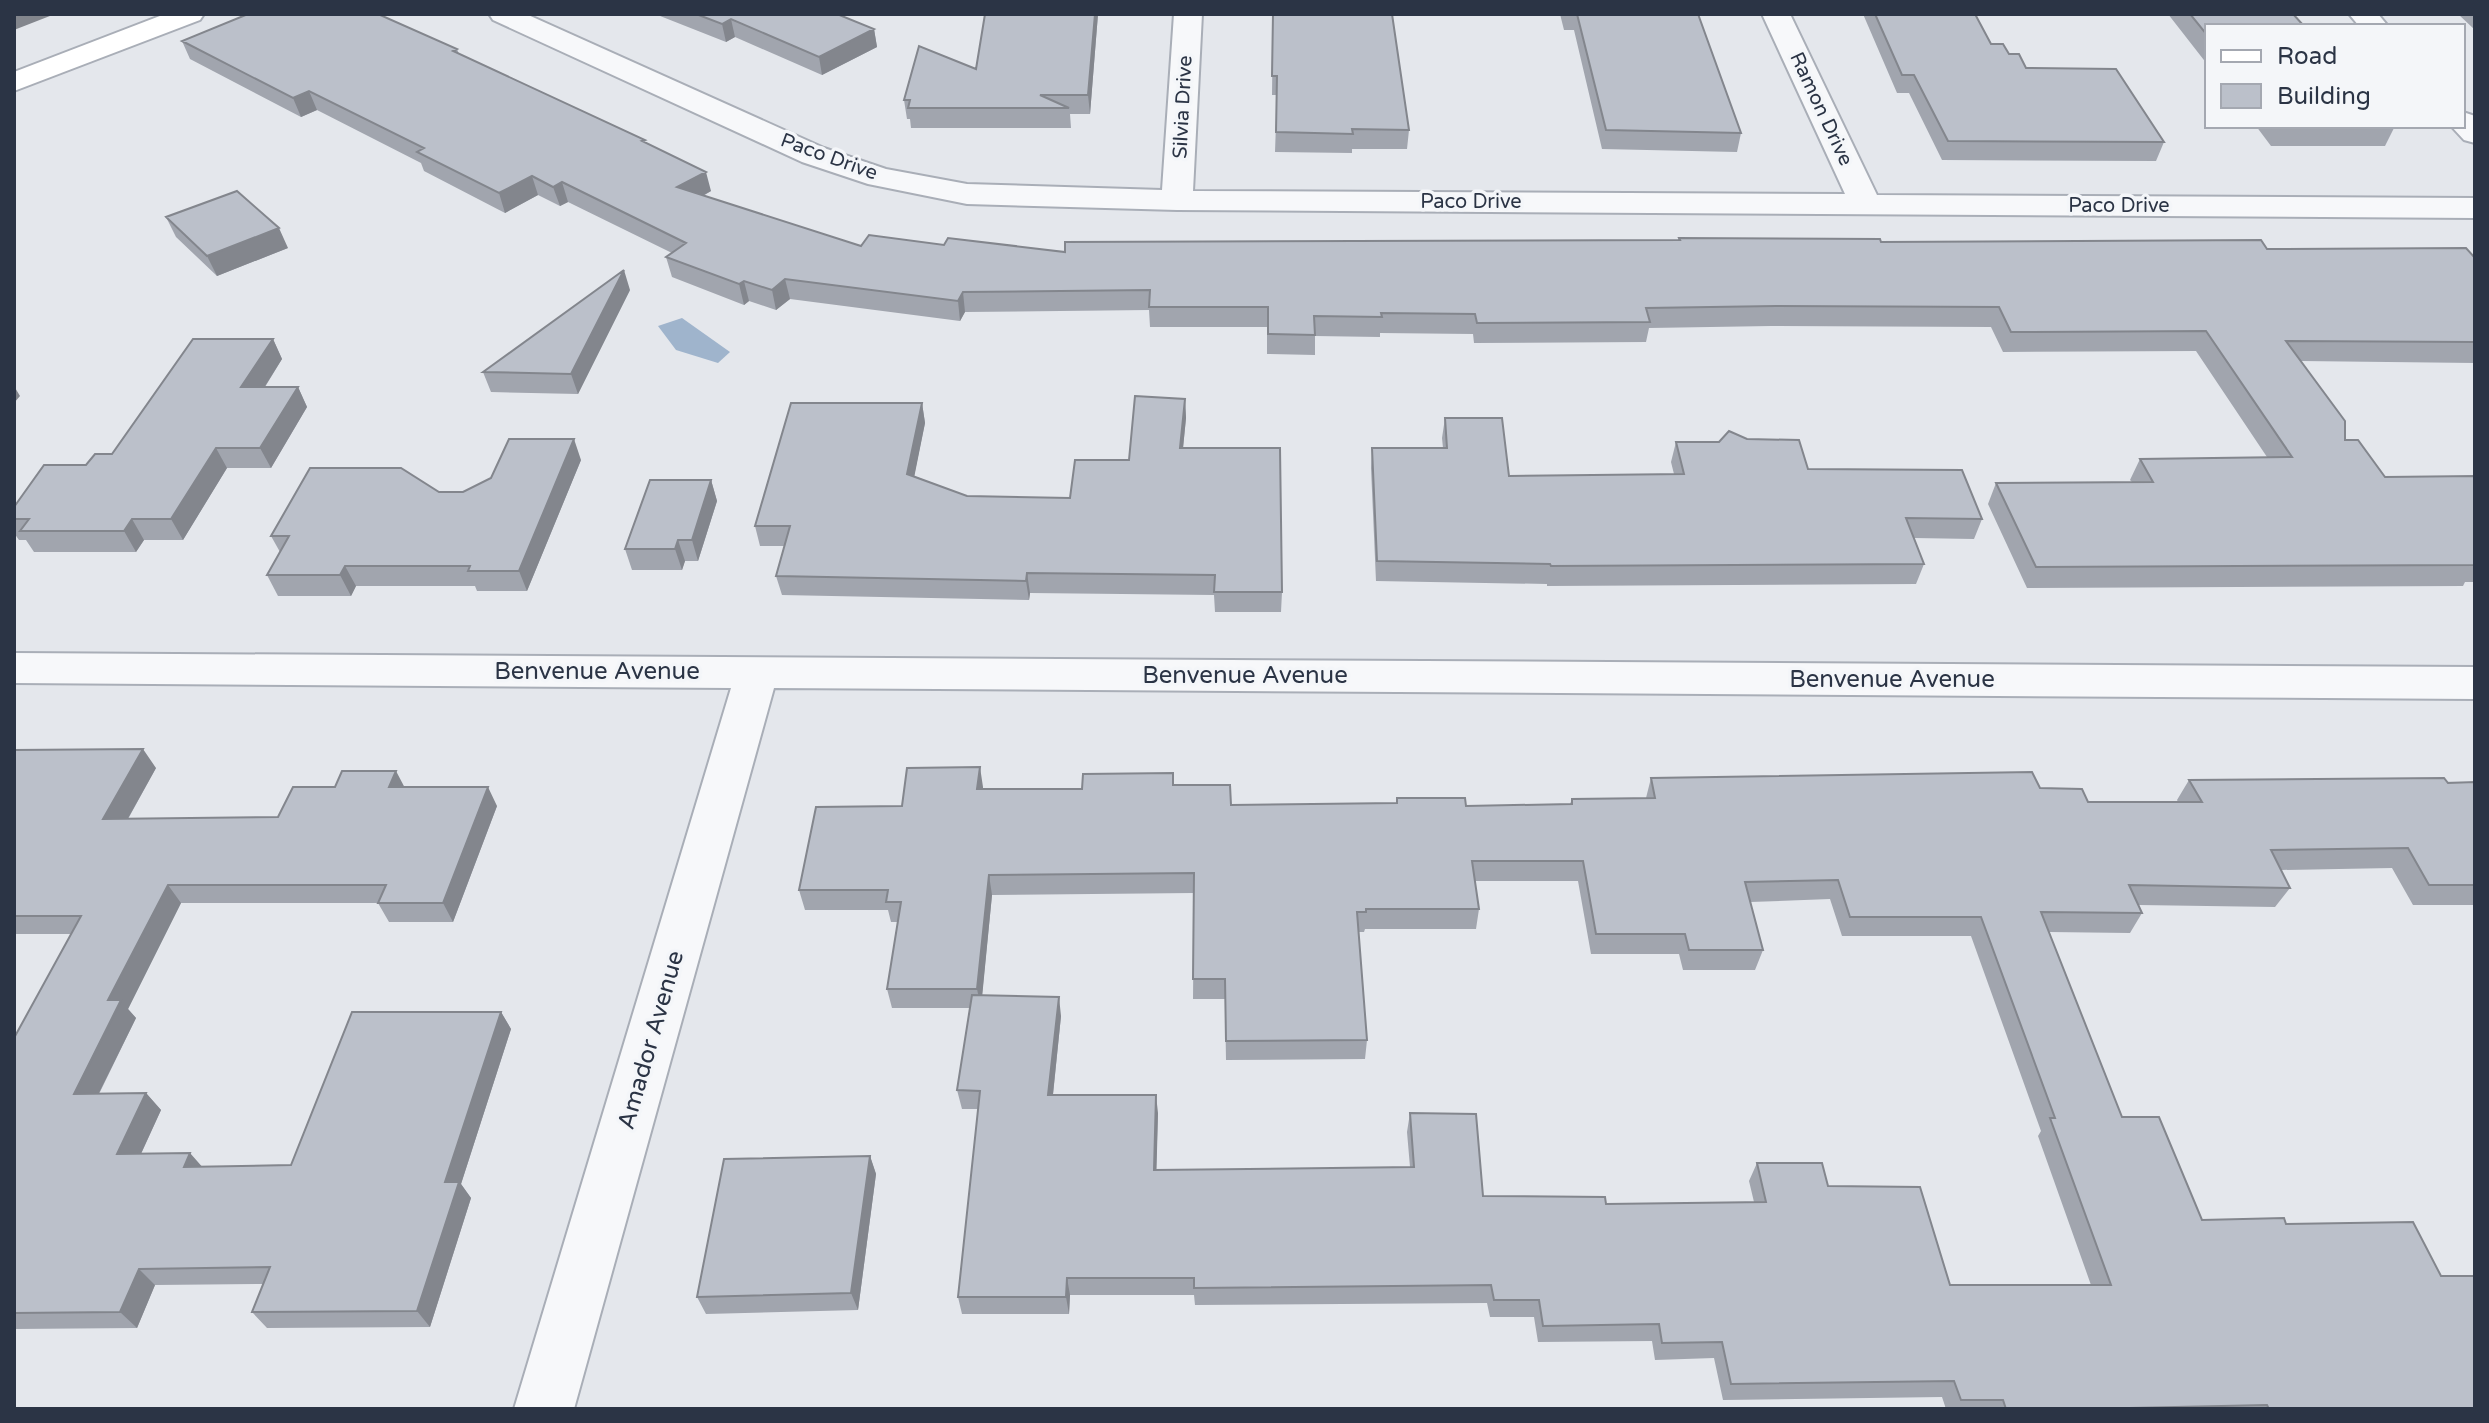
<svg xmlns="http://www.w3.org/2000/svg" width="2489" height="1423" font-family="'Varela Round',sans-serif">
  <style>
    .water { fill: #9fb4cc }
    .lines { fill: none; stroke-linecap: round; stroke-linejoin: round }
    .minor-casing { stroke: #a9aeb7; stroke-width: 4 }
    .secondary-casing { stroke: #a9aeb7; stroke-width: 4 }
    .minor { fill: #f7f8fa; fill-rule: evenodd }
    .secondary { fill: #fff; fill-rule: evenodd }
    .wall { fill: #a1a5ae; fill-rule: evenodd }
    .shaded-wall { fill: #83868d }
    .building { fill: #bbc0ca; stroke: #83868d; stroke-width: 2 }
    .labels { text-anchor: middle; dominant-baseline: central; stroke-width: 7; stroke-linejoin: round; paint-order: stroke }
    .far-street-label { font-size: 20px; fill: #2b3445; stroke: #f4f6f9 }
    .street-label { font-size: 24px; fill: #2b3445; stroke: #f4f6f9 }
  </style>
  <rect width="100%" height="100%" fill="#e4e7ec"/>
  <path class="water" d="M682,318L730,352L718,363L676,350L658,326Z"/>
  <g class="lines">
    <g class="minor-casing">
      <path id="minor" d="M489,14H526L824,148L886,169L967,184L1162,190L1174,14H1202L1193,191L1845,194L1762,14H1790L1877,195L2475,198V218L1177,210L967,204L868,184L802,162L493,20Z
        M2349,14H2378L2388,26H2359Z
        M2463,112L2475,116V143L2464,140L2451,126H2463Z
        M14,653L2475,667V699L774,688L574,1409H514L731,688L14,683Z"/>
    </g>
    <g class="secondary-casing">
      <path id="secondary" d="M165,14H204L200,20L14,91V72Z"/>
    </g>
    <use href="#minor" class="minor"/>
    <use href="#secondary" class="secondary"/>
  </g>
  <path class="wall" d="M655,14H837L874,29L877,47L822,75L735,37L726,42Z
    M985,14H1098L1090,114H1070L1071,128H911L910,119H907L904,100L976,69Z
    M1273,14L1409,130L1407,149H1352V153L1275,152L1277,95H1272Z
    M1560,14H1698L1741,133L1737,152L1602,149L1574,30H1564Z
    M1863,14H1975L1991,44L2026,68L2164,142L2156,161L1942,160L1909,93H1897Z
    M2168,14H2293L2207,26V64Z
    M2458,14H2475V30Z
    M182,41L457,49L459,54L645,140L646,144L711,191L703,196L861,246L944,245L1065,252L1678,240L1679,238L2267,249L2475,258V363L2301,361L2345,440L2385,477L2475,476V582H2465L2463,586L2027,588L1988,504L1996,483L2132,482L2130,480L2140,459L2267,457L2196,351L2003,352L1991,327L1771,326L1649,328L1646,342L1474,343L1473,334L1380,333V337L1315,336V355L1267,354V327H1150L1149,310L965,312L960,321L790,299L776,310L749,301L744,305L672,277L666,257L672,253L568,202L560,206L538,195L505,213L424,171L421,163L317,110L301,117L190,59Z
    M2256,126H2395L2385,146H2271Z
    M166,217L288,248L217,276L176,237Z
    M630,290L578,394L491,392L483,372Z
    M273,339L282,359L265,387H298L307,407L271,468H227L183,540H144L136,552H34L26,540H19L14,533V507L112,454Z
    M1185,399L1186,418L1183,448L1282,592L1281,612H1215L1214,595L1030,593L1029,600L782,595L776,576L785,546H760L755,526L922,403L925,423L914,476L967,496L1070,498L1129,460Z
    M1445,418L1509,476L1674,474L1671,462L1676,442L1808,469L1982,519L1974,539L1914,538L1924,564L1916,584L1547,586V584L1376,581L1371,468L1372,448H1443L1442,438Z
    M581,460L527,591H477L475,586H356L351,596H278L267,575L280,552L271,536L439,492H463Z
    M711,480L717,501L698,561H685L682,570H632L625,549Z
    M14,750L156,768L128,819L278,817L405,787L497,806L453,922H389L378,903H181L128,1009L136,1018L99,1094L146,1093L161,1110L141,1154L202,1167L291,1165L501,1012L511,1029L461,1184L471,1198L430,1327L267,1328L252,1312L263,1284L155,1285L137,1328L14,1329V1038L71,934H14Z
    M1651,778L2040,788L2088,802H2178L2177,800L2189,780L2475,782V905H2413L2392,868L2281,870L2290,888L2275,907L2139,905L2142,913L2130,933L2049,932L2122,1117L2202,1220L2286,1224L2475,1409H1946L1942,1397L1723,1400L1714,1358L1655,1360L1652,1341L1538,1342L1534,1317H1490L1487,1303L1195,1305L1194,1295H1070L1069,1314H962L958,1297L978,1109H962L957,1090L970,1008H892L887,989L898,922H891L888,910H805L799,890L902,806L983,787V789H1082L1174,785L1231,805L1397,803V798L1466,806L1570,804L1572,799L1646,798ZM1475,881H1578L1591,954H1679L1683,970H1755L1763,950L1750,902L1830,899L1842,936H1971L2041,1131L2038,1136L2091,1285H1950L1828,1186L1757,1163L1749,1181L1754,1202L1606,1204L1483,1196L1410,1113L1407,1132L1410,1167L1156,1170L1158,1113L1053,1095L1061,1016L982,995L992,895L1194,893L1193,999H1225L1226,1060L1365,1059L1367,1040L1358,932H1364L1365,929H1476L1479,909Z
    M870,1156L876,1174L858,1310L706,1314L697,1297Z"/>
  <path class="shaded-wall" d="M14,14H55L14,30Z
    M1095,14H1098L1090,114L1088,95Z
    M731,19L735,37L726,42L722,24Z
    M874,29L877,47L822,75L819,57Z
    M309,91L317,110L301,117L293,98Z
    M706,172L711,191L682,207L677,187Z
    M532,176L538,195L505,213L499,193Z
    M562,182L568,202L560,206L553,187Z
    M279,228L288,248L217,276L207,256Z
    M624,270L630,290L578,394L571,374Z
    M785,279L790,299L776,310L772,290Z
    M744,281L749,301L744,305L739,284Z
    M963,292L965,312L960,321L958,301Z
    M273,339L282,359L252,407L241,387Z
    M14,386L20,396L14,403Z
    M298,387L307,407L271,468L260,448Z
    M1185,399L1186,418L1181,468L1180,448Z
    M922,403L925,423L911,493L907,474Z
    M574,439L581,460L527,591L519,571Z
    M216,448L227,468L183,540L171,519Z
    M711,480L717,501L698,561L692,540Z
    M132,519L144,540L136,552L124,531Z
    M678,540L685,561L682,570L675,549Z
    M345,566L356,586L351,596L340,575Z
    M1027,573L1030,593L1029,600L1026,581Z
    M143,749L156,768L117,838L103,819Z
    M980,767L983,787L981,810L977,789Z
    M396,771L406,790L389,787Z
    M488,787L497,806L453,922L443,903Z
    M989,875L992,895L981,1008L977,989Z
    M168,885L181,903L128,1009L136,1018L90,1111L74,1094L108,1000Z
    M1059,997L1061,1016L1051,1113L1048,1095Z
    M501,1012L511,1029L461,1184L471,1198L430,1327L417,1311L445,1182Z
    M146,1093L161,1110L133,1171L117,1154Z
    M1156,1095L1158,1113L1156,1189L1154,1170Z
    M190,1153L205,1170L184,1167Z
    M870,1156L876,1174L858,1310L851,1293Z
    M139,1269L155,1285L137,1328L120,1312Z
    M1067,1278L1070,1295L1069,1314L1066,1297Z"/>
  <path class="building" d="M248,14H378L457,49L453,51L645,140L642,141L706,172L677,187L861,246L869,235L944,245L948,238L1065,252V242L1680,240L1679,238L1880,239L1881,242L2261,240L2267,249L2466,248L2475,258V342L2286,341L2345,421V440H2358L2385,477L2475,476V565L2036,567L1996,483L2153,482L2140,459L2292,457L2206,331L2011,332L1999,307L1776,306L1646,308L1650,322L1477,323L1475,314L1381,313L1382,317L1314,316L1315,335L1268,334V307H1149L1150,290L963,292L958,301L785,279L772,290L744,281L739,284L666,257L686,243L562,182L553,187L532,176L499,193L417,152L424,148L309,91L293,98L182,41Z
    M696,14H837L874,29L819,57L731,19L722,24Z
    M985,14H1095L1088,95H1040L1069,108H908L910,100H904L919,46L976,69Z
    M1273,14H1392L1409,130L1352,129L1353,134L1276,132L1277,76H1272Z
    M1577,14H1698L1741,133L1606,130Z
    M1875,14H1975L1991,44H2003L2009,54H2019L2026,68L2116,69L2164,142L1948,141L1914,75H1902Z
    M2190,14H2293L2304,26H2207V35Z
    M237,191L279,228L207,256L166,217Z
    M624,270L571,374L483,372Z
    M193,339H273L241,387H298L260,448H216L171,519H132L124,531H20L29,519H14V507L44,465H86L95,454H112Z
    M1135,396L1185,399L1180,448H1280L1282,592H1214L1215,575L1027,573L1026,581L776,576L790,526H755L791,403H922L907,474L967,496L1070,498L1075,460H1129Z
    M1445,418H1502L1509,476L1684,474L1676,442H1719L1729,431L1747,439L1799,440L1808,469L1962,470L1982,519L1906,518L1924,564L1551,566L1550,564L1377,561L1372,448H1447Z
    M509,439H574L519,571H468L470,566H345L340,575H267L289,536H271L310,468H401L439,492H463L491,478Z
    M650,480H711L692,540H678L675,549H625Z
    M143,749L103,819L278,817L293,787H335L342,771H396L389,787H488L443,903H378L386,885H168L108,1000H121L74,1094L146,1093L117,1154L190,1153L184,1167L291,1165L352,1012H501L445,1182H459L417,1311L252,1312L270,1267L139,1269L120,1312L14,1313V1038L81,916H14V750Z
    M980,767L977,789H1082L1083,774L1173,773V785H1230L1231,805L1397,803V798H1465L1466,806L1572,804V799L1655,798L1651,778L2032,772L2040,788L2082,789L2088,802H2202L2189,780L2444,778L2448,783L2475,782V885H2429L2408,848L2271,850L2290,888L2129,885L2142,913L2041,912L2122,1117H2159L2202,1220L2284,1218L2286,1224L2413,1222L2441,1276H2475V1409H2269L2267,1405L2130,1408V1409H2006L2003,1400H1961L1954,1381L1731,1384L1722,1342L1662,1343L1659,1324L1543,1326L1539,1300H1494L1491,1285L1194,1288V1278H1067L1066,1297H958L980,1091L957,1090L972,995L1059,997L1048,1095H1156L1154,1170L1414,1167L1410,1113L1476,1114L1483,1196L1605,1197L1606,1204L1766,1202L1757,1163H1822L1828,1186L1920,1187L1950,1285H2111L2050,1118H2055L1981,917H1850L1838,880L1745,882L1763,950H1689L1685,934H1596L1583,861H1472L1479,909H1366V912H1357L1367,1040L1226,1041L1225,979H1193L1194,873L989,875L977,989H887L901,902H886L888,890H799L816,807L902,806L907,768Z
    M870,1156L851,1293L697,1297L724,1159Z"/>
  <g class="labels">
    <g class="far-street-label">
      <text transform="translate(1183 107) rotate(-87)">Silvia Drive</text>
      <text transform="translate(1821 109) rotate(65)">Ramon Drive</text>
      <text transform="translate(829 157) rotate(20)">Paco Drive</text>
      <text x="1471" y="202">Paco Drive</text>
      <text x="2119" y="206">Paco Drive</text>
    </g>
    <g class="street-label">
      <text x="597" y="671">Benvenue Avenue</text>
      <text x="1245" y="675">Benvenue Avenue</text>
      <text x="1892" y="679">Benvenue Avenue</text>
      <text transform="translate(651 1040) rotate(-74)">Amador Avenue</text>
    </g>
  </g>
  <rect width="2489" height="1423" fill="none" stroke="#2b3445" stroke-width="32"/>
  <rect x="2205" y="24" width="260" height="104" fill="#f4f6f9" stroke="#a4a8b1" stroke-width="2"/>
  <rect x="2221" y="50" width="40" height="12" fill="#ffffff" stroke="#a4a8b1" stroke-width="2"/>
  <text x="2277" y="64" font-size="24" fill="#2b3445">Road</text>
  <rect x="2221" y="84" width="40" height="24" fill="#bbc0ca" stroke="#a4a8b1" stroke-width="2"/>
  <text x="2277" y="104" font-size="24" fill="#2b3445">Building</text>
</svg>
